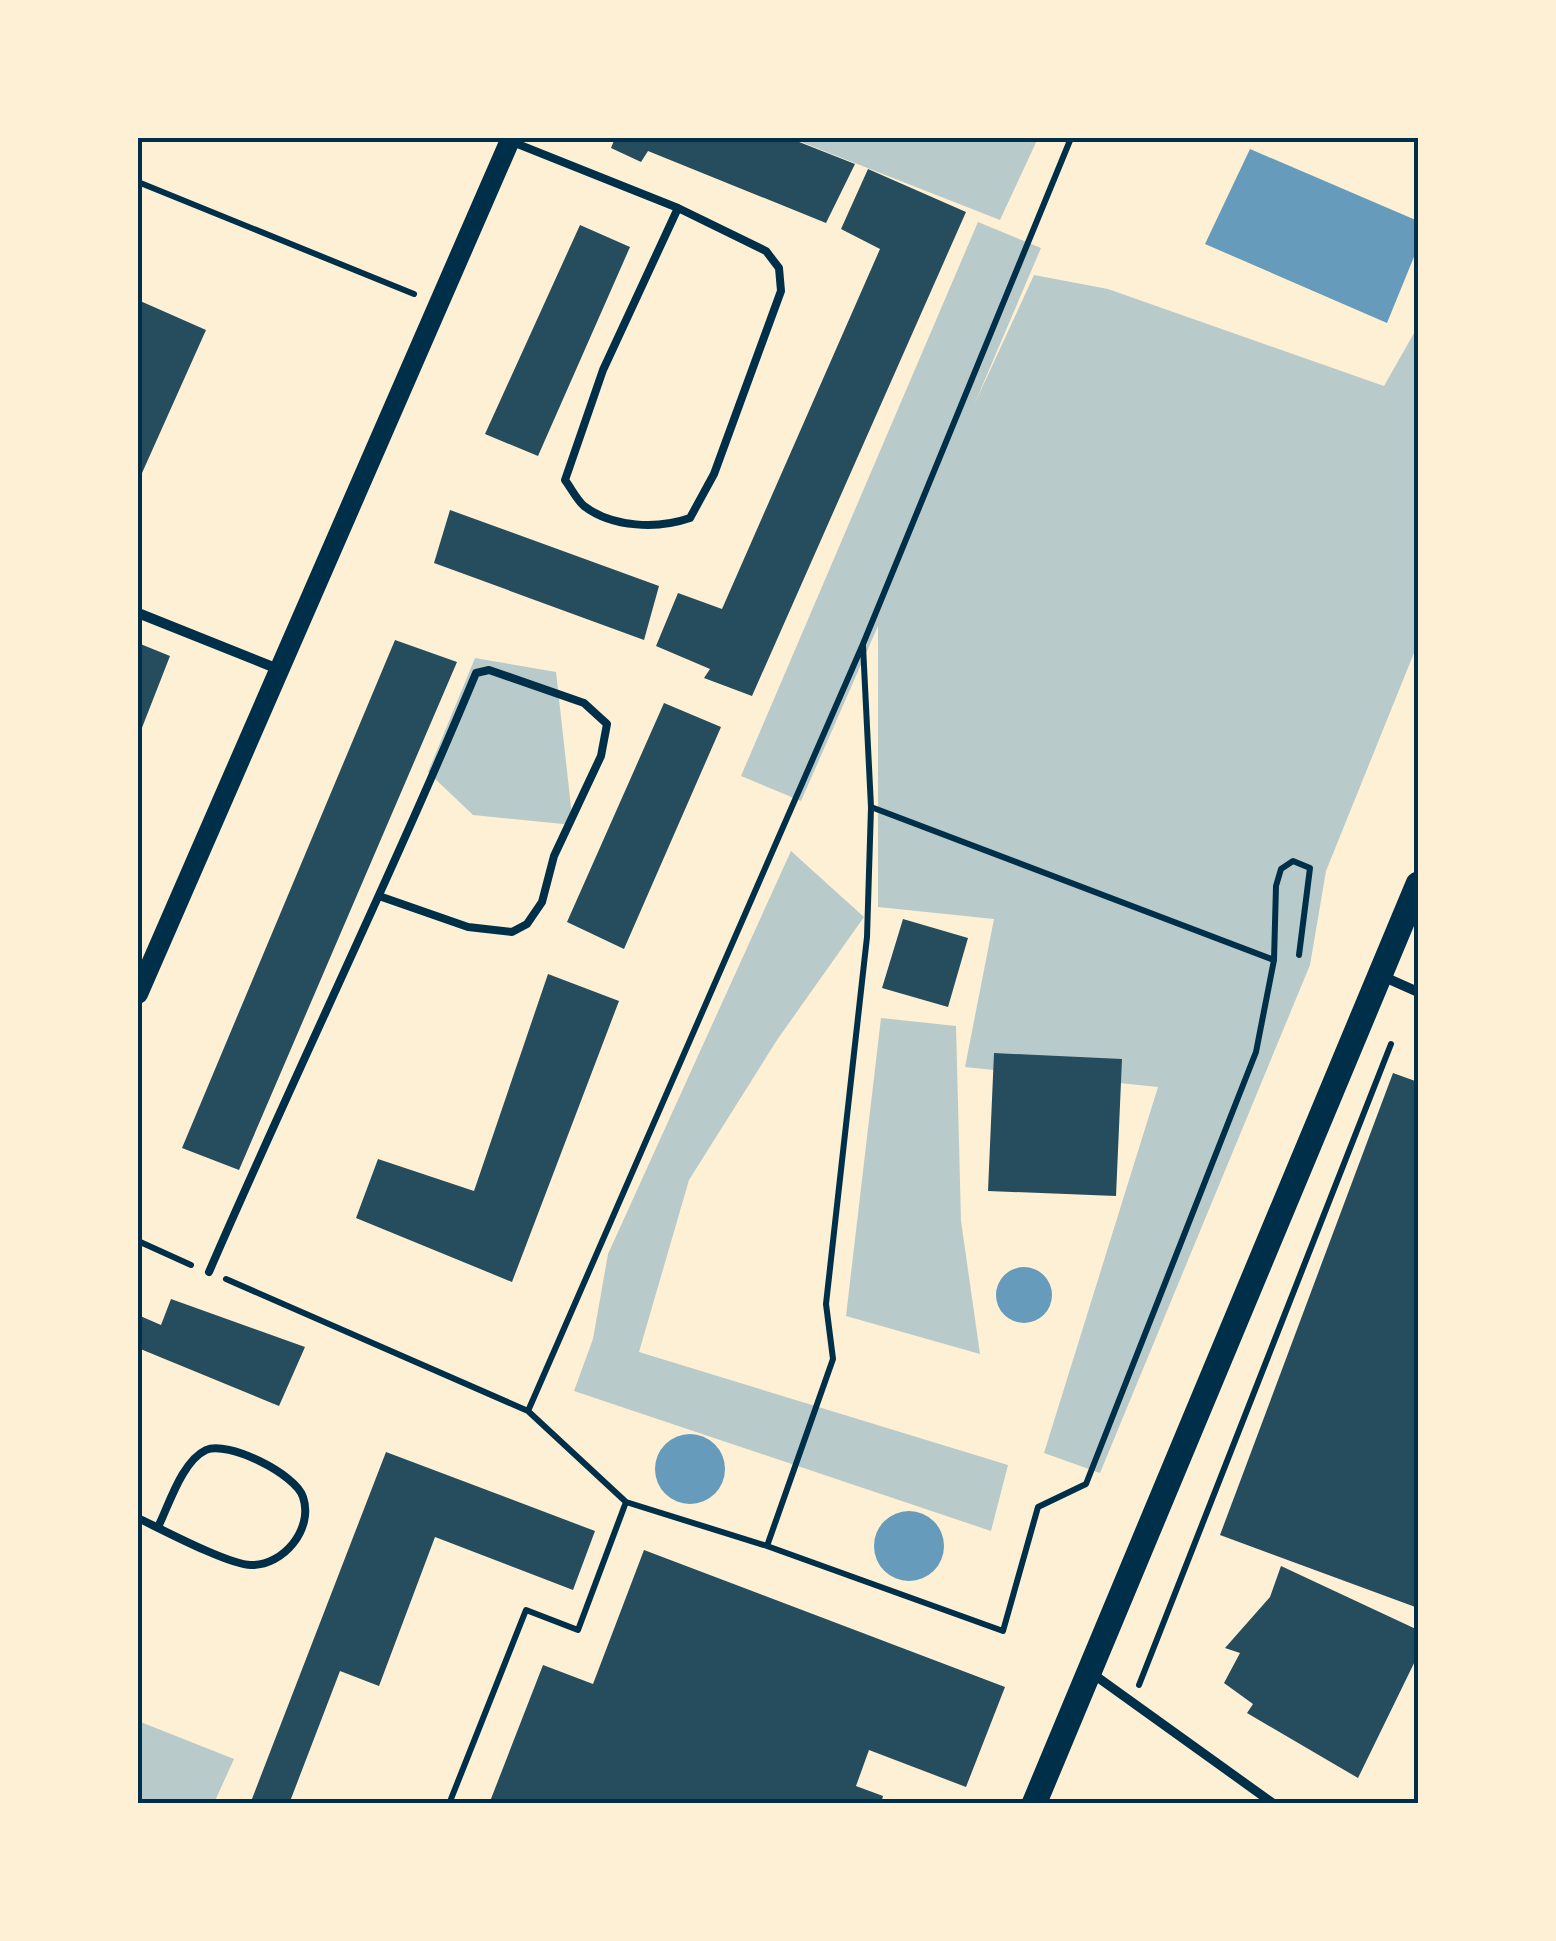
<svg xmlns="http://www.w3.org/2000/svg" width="1556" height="1941" font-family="'PT Sans Narrow',sans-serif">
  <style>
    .green { fill: #b9caca }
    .water { fill: #669bbc }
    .building { fill: #264d5e }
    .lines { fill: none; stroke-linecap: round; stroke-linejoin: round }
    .path { stroke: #003049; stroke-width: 6 }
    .service { stroke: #003049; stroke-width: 8 }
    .pedestrian { stroke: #003049; stroke-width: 9 }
    .minor { stroke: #003049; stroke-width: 10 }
    .secondary { stroke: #003049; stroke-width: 20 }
    .primary { stroke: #003049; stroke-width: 25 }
    .neatline { fill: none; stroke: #003049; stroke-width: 4 }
  </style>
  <rect width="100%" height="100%" fill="#fdf0d5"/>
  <path class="green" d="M791,138H1038L1000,220Z
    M978,222L1041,248L974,405L1034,275L1108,289L1384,386L1418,326V643L1326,871L1310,965L1100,1473L1044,1453L1158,1087L965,1067L994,919L878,907V626L801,801L741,776Z
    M475,658L556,672L573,825L473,815L428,772Z
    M791,851L864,917L777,1040L689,1180L639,1352L1008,1465L991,1531L574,1391L593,1339L608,1254Z
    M881,1018L956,1026L961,1221L980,1354L846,1316Z
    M138,1721L234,1759L214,1803H138Z"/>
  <path class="water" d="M1250,149L1418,221V247L1387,323L1205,244Z
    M996 1295a28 28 0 1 1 56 0a28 28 0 1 1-56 0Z
    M655 1469a35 35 0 1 1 70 0a35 35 0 1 1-70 0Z
    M874 1546a35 35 0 1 1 70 0a35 35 0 1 1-70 0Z"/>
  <path class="building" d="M615,138H789L855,164L826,223L648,151L641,162L611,148Z
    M868,169L966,212L752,696L704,678L710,669L656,646L678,593L722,609L880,249L841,229Z
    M580,225L630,247L538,456L485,434Z
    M138,300L206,330L138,482Z
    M450,510L659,586L644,640L434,563Z
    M395,640L457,662L239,1170L182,1148Z
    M138,643L170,656L138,738Z
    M664,703L721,727L624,949L567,922Z
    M903,919L968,938L948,1007L882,988Z
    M548,974L619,1001L512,1282L356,1218L378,1159L474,1191Z
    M994,1053L1122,1059L1116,1196L988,1191Z
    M1393,1073L1418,1082V1608L1220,1535Z
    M171,1299L305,1347L279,1406L138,1348V1315L161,1325Z
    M386,1452L595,1531L573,1590L435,1537L379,1686L340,1671L289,1804H250Z
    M644,1550L1005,1687L966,1787L869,1750L856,1786L883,1796L881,1804H489L543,1665L593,1684Z
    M1281,1566L1418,1630V1655L1358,1778L1247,1713L1253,1704L1224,1683L1240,1653L1225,1648L1270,1597Z"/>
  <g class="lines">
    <path class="path" d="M138,182L414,294
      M871,807L1274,960
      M138,1241L191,1265
      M226,1279L528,1411L626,1502L767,1546L1003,1631L1038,1507L1086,1484L1256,1052L1274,960L1276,886L1281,869L1293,861L1310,868L1299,955
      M528,1411L863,644L1071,138
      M767,1546L833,1359L826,1304L867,937L871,807L863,646
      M1139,1685L1391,1044
      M449,1804L526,1610L578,1630L626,1502"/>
    <path class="service" d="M510,141L678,208L766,251L779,268L781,291L714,474L690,518C658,529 613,528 584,506C577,500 571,488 565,480L603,370L678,208
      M209,1272C296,1071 392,875 476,673L489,670L584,703L607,724L601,756L554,856L542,902L527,924L512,932L468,927L379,896
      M138,1518C161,1529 229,1565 251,1565C283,1566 314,1529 303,1497C296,1474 227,1440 206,1450C182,1461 169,1505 158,1527"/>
    <path class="pedestrian" d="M1093,1674L1274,1804"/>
    <path class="minor" d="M138,613L278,669
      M1382,976L1418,992"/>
    <path class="secondary" d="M138,994L511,138"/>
    <path class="primary" d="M1034,1804L1418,884"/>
  </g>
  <rect width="1556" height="1941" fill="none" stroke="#fdf0d5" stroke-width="280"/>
  <rect x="140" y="140" width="1276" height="1661" class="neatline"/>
</svg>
